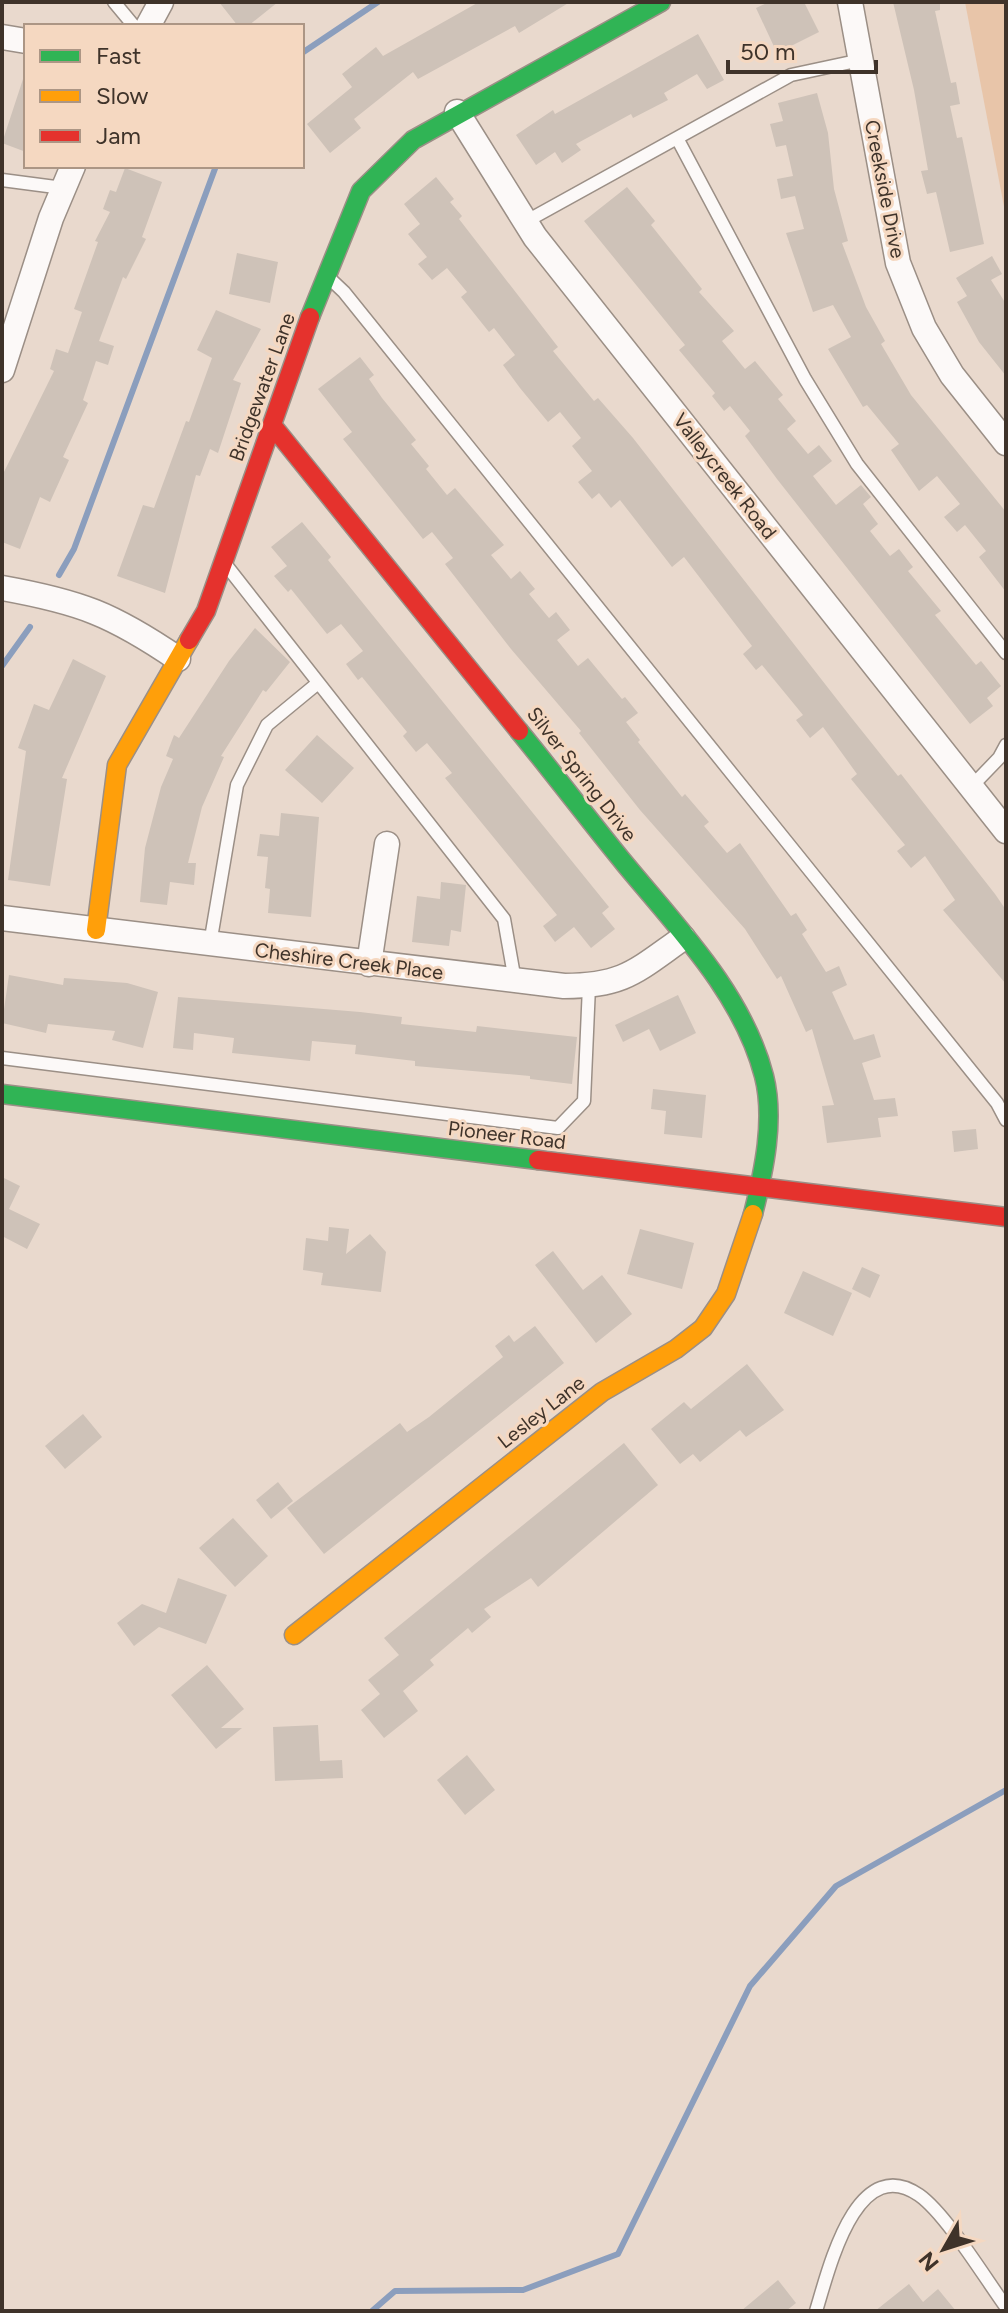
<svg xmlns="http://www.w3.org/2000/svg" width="1008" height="2313" font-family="Figtree,sans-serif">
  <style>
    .green { fill: #e8c5a9 }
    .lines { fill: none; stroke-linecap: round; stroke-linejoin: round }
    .stream { stroke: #8b9ebd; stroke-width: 6 }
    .building { fill: #cec2b8 }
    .lane-casing { stroke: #9b8f86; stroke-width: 15 }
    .street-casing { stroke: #9b8f86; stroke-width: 27 }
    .fast-casing { stroke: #9b8f86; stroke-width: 21 }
    .slow-casing { stroke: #9b8f86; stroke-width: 21 }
    .jam-casing { stroke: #9b8f86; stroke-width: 21 }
    .lane { stroke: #fcf9f8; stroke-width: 12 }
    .street { stroke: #fcf9f8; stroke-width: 24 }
    .fast { stroke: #30b455; stroke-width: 18 }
    .slow { stroke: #ff9f0a; stroke-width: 18 }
    .jam { stroke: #e5322d; stroke-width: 18 }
    .labels { text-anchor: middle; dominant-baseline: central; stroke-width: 6; stroke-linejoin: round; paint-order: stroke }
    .street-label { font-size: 20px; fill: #3f332a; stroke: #f5d8c1 }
  </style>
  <rect width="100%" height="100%" fill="#e9d9cd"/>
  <path class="green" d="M965,2H1006V217Z"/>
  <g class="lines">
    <path class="stream" d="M302,53L378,2
      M59,575L74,549L216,166
      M2,666L30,627
      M372,2311L395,2291L523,2290L618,2254L750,1986L836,1886L1006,1790"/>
  </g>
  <path class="building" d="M219,2H278L248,26H238Z
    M479,2H570L519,33L515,26L418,79L413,72L354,119L361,128L330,153L307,124L352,87L342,74L376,47L383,56Z
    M769,2H804L819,32L777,53L756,8Z
    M893,2H940V10L935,11L951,83L956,82L960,104L950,106L957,138L962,137L984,244L950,252L936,192L927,194L921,171L928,170L914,90Z
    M698,34L724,80L707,89L697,74L664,93L668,100L633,118L631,114L576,144L581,150L562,163L555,152L536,165L516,135L553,110L555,114Z
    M24,76H26V152L2,143Z
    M817,93L828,133L834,189L848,241L842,243L866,307L885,341L881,344L911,395L1006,512V592L979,557L986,551L965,525L957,532L944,517L960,504L937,476L919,491L891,450L899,444L867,405L863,407L828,349L851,337L833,305L813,312L786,233L804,229L795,196L781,199L777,179L793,176L786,145L776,147L770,124L783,121L778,103Z
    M125,168L162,182L142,237L146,239L126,279L123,277L99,341L114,346L108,365L96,361L83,400L88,403L63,457L69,460L50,502L40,497L20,549L2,542V476L54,371L50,369L56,349L68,353L82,312L74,309L98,242L95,241L110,212L103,209L110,190L116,192Z
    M436,177L454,199L450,202L462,216L459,219L558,347L553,351L594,401L598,398L633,438L850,716L898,776L901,774L995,894L1006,910V984L943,910L955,900L925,856L911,868L897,851L905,845L851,779L857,774L823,727L810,738L796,720L803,715L762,665L756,670L743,654L752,646L684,557L672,567L620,500L611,508L599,493L592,499L578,482L592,471L572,446L581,438L560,412L548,422L520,388L503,365L515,355L494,328L489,332L461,297L467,292L447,268L432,280L418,264L427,257L408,234L420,224L404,204Z
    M627,187L655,221L651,225L702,289L699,292L734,331L722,341L745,369L755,361L783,395L778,399L796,421L787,429L808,454L819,445L832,461L813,476L836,505L861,485L871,497L863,504L878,524L870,531L890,556L899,549L913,567L908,571L941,611L935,615L976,665L981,661L1001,686L987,698L993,706L970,724L777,479L745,436L750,431L730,406L724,411L712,396L715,393L679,350L685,345L584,221Z
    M237,253L278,262L270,303L229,294Z
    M992,256L1002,274L991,280L1006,304V376L979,342L957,302L967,296L956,278Z
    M216,310L261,329L233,380L241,383L218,453L210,449L200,476L196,475L165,593L117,576L143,505L154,508L186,421L189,422L212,358L197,350Z
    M360,357L374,375L369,379L382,398L416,440L411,444L429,466L426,469L447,495L455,488L504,545L491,555L511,579L520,571L535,589L529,594L549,618L556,612L570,630L557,640L578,666L588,658L622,699L625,697L638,713L626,722L640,740L638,742L682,797L685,794L709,822L704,826L727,853L740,843L791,916L796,913L807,930L802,934L826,972L839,966L847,985L832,992L854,1040L874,1034L881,1057L862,1063L874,1100L895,1098L898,1116L878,1118L881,1137L827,1143L822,1106L834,1105L812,1029L806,1032L781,976L777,979L745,929L640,810L579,733L581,731L511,649L445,564L453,558L432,532L423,539L343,439L352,432L318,389Z
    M302,522L331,557L328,560L609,907L602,913L615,929L591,948L574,927L555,942L543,926L557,915L445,778L452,773L427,743L416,752L403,736L407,732L362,677L358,680L346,664L363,651L341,624L327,634L291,589L288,592L274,576L287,566L271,547Z
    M255,628L290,662L266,692L263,690L221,756L224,757L202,807L188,863H196L194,885L170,882L167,905L140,902L145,848L161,787L173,759L166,756L174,735L179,738L229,661Z
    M73,659L106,676L62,778L67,779L50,886L8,880L26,751L18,748L34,704L49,710Z
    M317,735L354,768L322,803L285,770Z
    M281,813L319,817L311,917L268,913L270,889L265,888L268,857L257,856L260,834L279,836Z
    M441,882L466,885L461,932L451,930L449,946L412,942L417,896L440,899Z
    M9,975L63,985L64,978L127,983L158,992L143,1048L112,1040L115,1031L48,1024L46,1033L2,1023Z
    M678,995L696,1033L660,1051L649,1029L623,1042L615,1025Z
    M178,997L360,1012L402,1017L401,1024L476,1032L477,1026L577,1037L572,1084L530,1079V1076L415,1066V1061L355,1054L356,1045L312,1041L310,1061L232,1053L234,1038L194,1033L193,1050L173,1048Z
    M653,1089L706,1095L702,1138L664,1134L666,1111L651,1109Z
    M976,1129L978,1149L954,1152L952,1131Z
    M2,1177L20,1186L9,1209L40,1224L27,1249L2,1236Z
    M329,1227L349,1229L346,1254L370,1234L386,1252L381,1292L321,1285L323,1273L303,1270L306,1238L328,1241Z
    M640,1229L694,1243L682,1289L627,1274Z
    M553,1251L583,1290L602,1275L632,1314L596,1343L535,1265Z
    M862,1267L880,1275L870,1298L852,1289Z
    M803,1271L852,1293L833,1336L784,1313Z
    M535,1326L564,1363L324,1554L287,1508L400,1423L407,1432L429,1417L503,1357L495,1346L509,1335L514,1342Z
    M747,1364L784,1410L746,1437L740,1430L700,1462L693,1454L680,1464L651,1429L684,1402L691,1409Z
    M83,1414L102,1437L65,1469L45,1446Z
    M624,1443L658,1485L538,1587L531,1578L484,1609L491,1617L472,1633L468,1628L430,1660L434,1665L403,1691L418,1711L384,1738L361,1710L380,1694L368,1680L399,1655L384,1638Z
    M278,1482L293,1501L271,1519L256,1500Z
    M233,1518L268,1556L235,1587L199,1548Z
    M178,1578L227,1595L206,1644L159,1627L134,1646L117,1623L142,1604L166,1613Z
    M207,1665L244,1709L221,1728H242L216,1749L171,1695Z
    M318,1725L320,1761L342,1760L343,1778L275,1781L273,1727Z
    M467,1755L495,1790L465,1815L437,1780Z
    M778,2280L796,2303L786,2311H741Z
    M909,2284L923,2302L938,2289L956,2311H875Z"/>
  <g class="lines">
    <g class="lane-casing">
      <path id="lane" d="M114,2L134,26
        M677,138L805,379L857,464L1006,653
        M2,180L63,188
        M525,222L791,75L861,60
        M326,275L344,292L997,1103L1006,1120
        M226,565L504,919L515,981
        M971,787L999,758L1006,745
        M210,944L237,785L267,725L318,683
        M2,1058L558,1128L584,1101L589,986
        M816,2311C829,2269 856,2152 919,2195C946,2214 985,2278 1006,2307"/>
    </g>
    <g class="street-casing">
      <path id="street" d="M850,2L898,263L924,328L952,375L1006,443
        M148,26L161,2
        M2,37L26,41
        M457,112L535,237L1006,831
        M2,370L51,218L73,166
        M2,588C80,602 112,614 178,659
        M2,918L564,986C624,986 636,971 683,938
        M369,964L387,844"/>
    </g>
    <g class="fast-casing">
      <path id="fast" d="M310,317L361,191L413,140L661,2
        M519,731C555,775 589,820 625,864C677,927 743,994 764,1076C775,1119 764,1171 753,1214
        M2,1094L538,1160"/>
    </g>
    <g class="slow-casing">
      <path id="slow" d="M96,930L117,765L189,640
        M294,1635L602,1392L676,1349L703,1328L726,1294L753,1214"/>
    </g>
    <g class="jam-casing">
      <path id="jam" d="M272,425L519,731
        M189,640L206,611L310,317
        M538,1160L1006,1217"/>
    </g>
    <use href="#lane" class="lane"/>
    <use href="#street" class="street"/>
    <use href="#fast" class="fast"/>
    <use href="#slow" class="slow"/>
    <use href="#jam" class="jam"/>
  </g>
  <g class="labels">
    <g class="street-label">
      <text transform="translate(885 189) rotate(79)">Creekside Drive</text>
      <text transform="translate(262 387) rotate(-70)">Bridgewater Lane</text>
      <text transform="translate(725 476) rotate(52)">Valleycreek Road</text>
      <text transform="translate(582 774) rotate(52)">Silver Spring Drive</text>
      <text transform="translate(349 961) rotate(7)">Cheshire Creek Place</text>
      <text transform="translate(507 1135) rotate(7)">Pioneer Road</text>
      <text transform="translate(541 1412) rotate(-38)">Lesley Lane</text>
    </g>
  </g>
  <rect width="1008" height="2313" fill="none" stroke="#3f332a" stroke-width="8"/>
  <rect x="24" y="24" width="280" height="144" fill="#f5d8c1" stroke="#ac9685" stroke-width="2"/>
  <rect x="40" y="50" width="40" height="12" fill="#30b455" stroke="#ac9685" stroke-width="2"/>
  <text x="96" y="64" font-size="24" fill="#3f332a">Fast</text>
  <rect x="40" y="90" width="40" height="12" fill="#ff9f0a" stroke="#ac9685" stroke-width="2"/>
  <text x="96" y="104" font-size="24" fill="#3f332a">Slow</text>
  <rect x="40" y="130" width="40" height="12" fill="#e5322d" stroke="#ac9685" stroke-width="2"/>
  <text x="96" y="144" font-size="24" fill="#3f332a">Jam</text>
  <g transform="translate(944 2249) rotate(231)" stroke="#f5d8c1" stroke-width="6" paint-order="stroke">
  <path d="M0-6L14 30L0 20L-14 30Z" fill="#3f332a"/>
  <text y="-12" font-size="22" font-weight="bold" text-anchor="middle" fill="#3f332a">N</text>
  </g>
  <path d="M728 60v12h148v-12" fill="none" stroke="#3f332a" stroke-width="4"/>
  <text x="740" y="60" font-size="24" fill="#3f332a" stroke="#f5d8c1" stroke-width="6" paint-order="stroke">50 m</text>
</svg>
